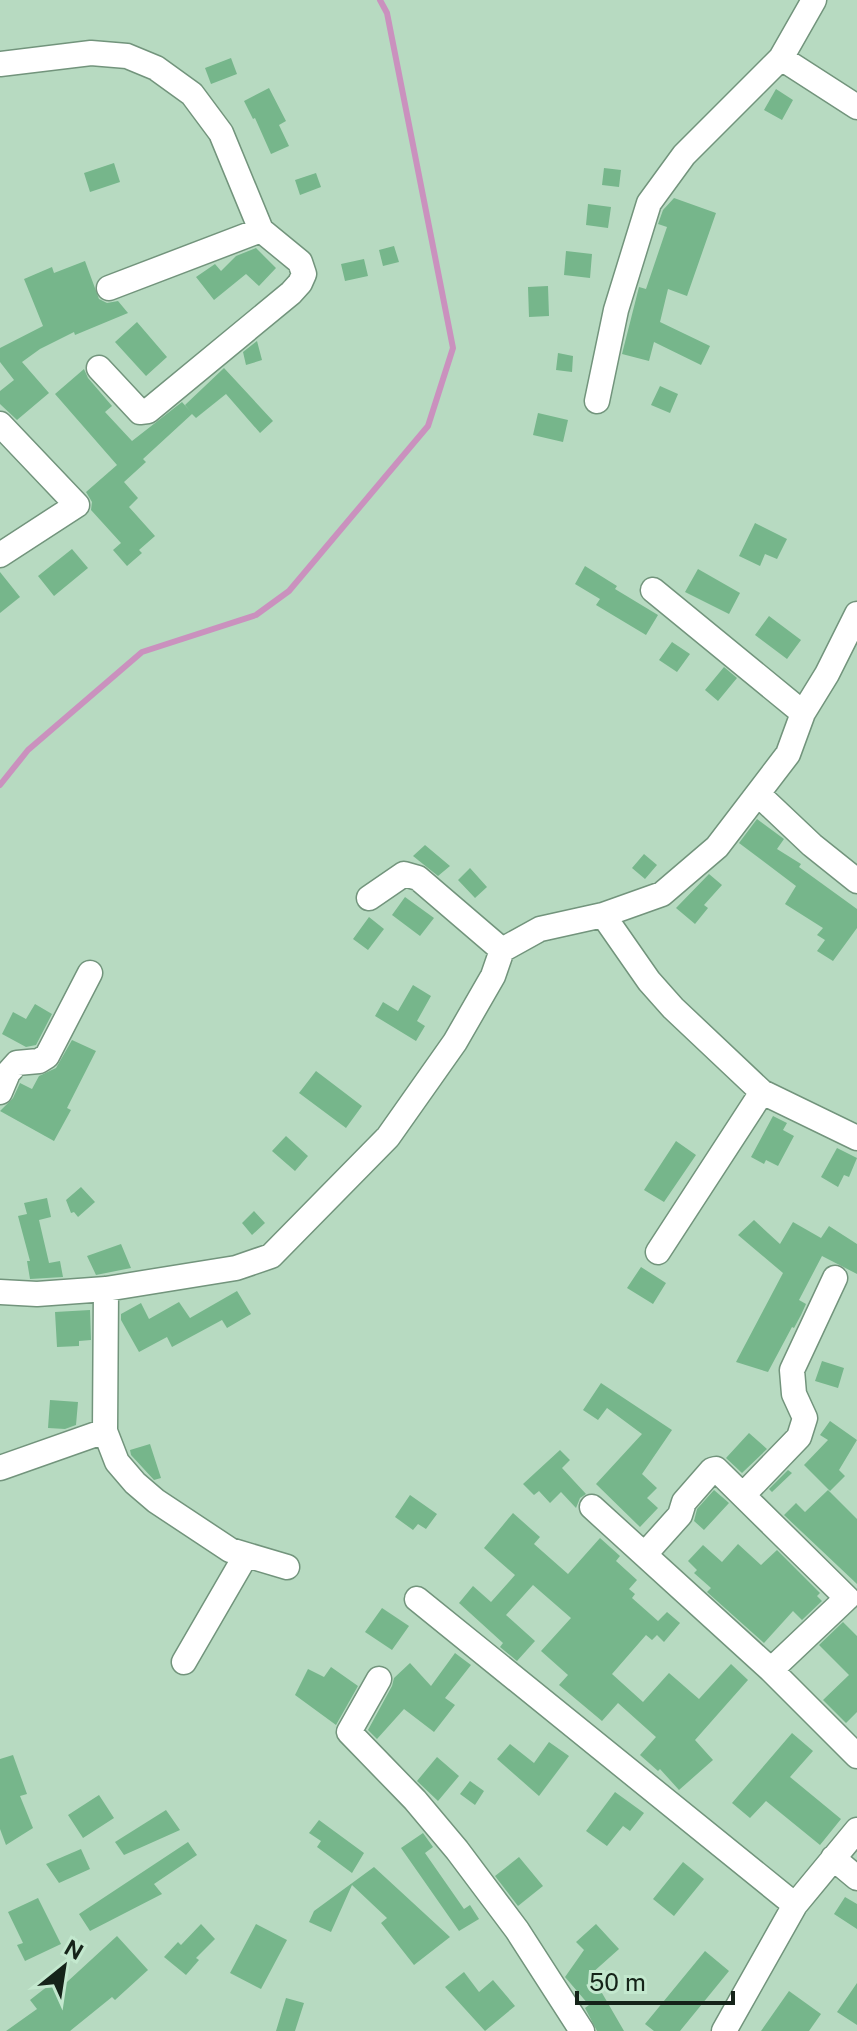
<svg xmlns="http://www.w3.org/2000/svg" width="857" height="2031" font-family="'Public Sans',sans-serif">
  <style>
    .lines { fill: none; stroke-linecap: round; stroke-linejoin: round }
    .stream { stroke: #ca91be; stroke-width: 6 }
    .building { fill: #76b68b }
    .street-casing { stroke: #72947c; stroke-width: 27 }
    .street { stroke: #fff; stroke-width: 24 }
  </style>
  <rect width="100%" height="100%" fill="#b7dac1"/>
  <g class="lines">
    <path class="stream" d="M0,785L28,750L142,652L256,615L289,591L428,426L453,348L387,13L380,0"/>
  </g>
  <path class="building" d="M231,58L237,74L211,84L205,68Z
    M269,88L286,121L279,125L289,146L271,154L255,118L253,119L244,101Z
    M776,89L793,100L782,120L764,110Z
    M114,163L120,182L90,192L84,173Z
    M604,168L621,170L619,187L602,185Z
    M316,173L321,187L300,195L295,180Z
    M674,198L716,213L687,296L668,289L660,322L710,346L701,365L654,342L649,361L622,354L639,287L646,289L667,227L658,224L663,210Z
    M588,204L611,207L608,228L586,225Z
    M394,246L399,262L383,266L379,250Z
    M256,248L276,268L259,286L246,274L214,300L196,277L215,264L221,271L236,256Z
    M566,251L592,254L590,278L564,275Z
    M364,259L368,276L345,281L341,264Z
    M85,261L99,299L107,303L118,301L128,313L75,335L74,332L40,349L22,362L49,393L17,420L0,404V391L14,380L0,362V348L43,326L24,279L52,267L54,273Z
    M548,286L549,316L529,317L528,287Z
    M137,322L167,357L146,376L115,342Z
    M257,341L262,360L246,365L243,352Z
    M558,353L573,356L572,372L556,370Z
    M224,368L273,421L260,433L226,394L196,418L192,414L143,459L146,462L124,482L138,498L129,507L155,536L139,550L142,553L127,566L113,550L121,543L91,510L92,502L86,492L117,465L55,394L84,369L88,378L112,406L105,412L132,441L182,402L190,411L185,405Z
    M660,386L678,394L670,413L651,405Z
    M538,413L568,420L563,442L533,435Z
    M755,523L787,539L777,559L765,554L760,566L739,556Z
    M72,549L88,568L54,596L38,576Z
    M585,566L617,586L615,589L658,615L646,635L596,605L600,599L575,584Z
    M698,569L740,593L729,614L685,592Z
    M0,572L20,597L0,613Z
    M769,616L801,640L787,659L755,635Z
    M672,642L690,654L677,672L659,660Z
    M724,667L737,678L718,701L705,690Z
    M757,819L784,839L777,849L801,864L799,867L857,909V928L833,961L817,951L825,940L817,935L823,928L785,904L796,886L739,843Z
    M425,845L450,866L438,876L413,856Z
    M644,854L657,865L645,879L632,868Z
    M470,868L487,887L475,898L458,880Z
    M709,874L722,885L704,905L708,908L695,924L676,908Z
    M405,897L434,918L420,936L392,915Z
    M369,917L384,929L368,950L353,939Z
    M413,985L431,996L417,1021L425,1026L416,1041L375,1016L383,1002L398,1011Z
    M35,1004L52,1014L36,1045L26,1047L2,1034L13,1012L26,1019Z
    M72,1040L96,1051L67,1108L71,1110L54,1141L0,1111L13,1098L20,1083L32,1089L39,1076L56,1068Z
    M316,1071L362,1106L346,1128L299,1093Z
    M773,1116L787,1123L783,1130L794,1136L778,1166L766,1160L764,1164L751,1157Z
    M286,1136L308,1156L295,1171L272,1151Z
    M676,1141L696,1155L664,1202L644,1190Z
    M837,1148L857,1158L849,1177L844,1175L838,1187L821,1177Z
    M81,1187L95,1202L78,1217L74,1212L71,1213L66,1200Z
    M47,1198L51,1217L39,1220L49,1263L60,1261L63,1277L30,1279L27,1261H30L18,1216L27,1214L24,1203Z
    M254,1211L265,1223L252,1235L242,1223Z
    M754,1220L780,1244L793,1222L821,1238L829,1226L857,1244V1274L822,1256L799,1300L806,1304L801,1315L794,1328L792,1327L768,1372L736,1362L783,1273L738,1235Z
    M121,1244L131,1268L96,1275L87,1256Z
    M641,1267L666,1283L653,1304L627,1288Z
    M237,1291L251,1314L227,1328L222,1320L172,1347L167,1337L139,1352L121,1320V1314L141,1303L149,1319L179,1302L190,1318Z
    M90,1310L91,1340L79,1341V1346L57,1347L55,1312Z
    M822,1361L844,1368L838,1388L815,1381Z
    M601,1383L672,1430L642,1474L657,1488L647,1498L658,1508L640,1527L596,1484L642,1434L607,1408L598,1420L583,1410Z
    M50,1400L78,1402L76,1425L65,1429L48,1428Z
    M830,1421L857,1440L839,1470L845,1476L830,1491L804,1465L828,1440L820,1435Z
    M749,1433L767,1449L742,1473L726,1458Z
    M150,1444L161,1478L154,1480L131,1455L130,1450Z
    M560,1450L570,1460L562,1468L586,1494L580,1498L576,1508L561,1492L550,1503L539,1491L534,1495L523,1484Z
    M788,1470L792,1473L772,1492L769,1489Z
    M714,1490L729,1503L704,1530L694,1521L697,1509Z
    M828,1490L857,1519V1584L784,1515L796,1503L805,1512Z
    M410,1495L437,1514L426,1529L418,1524L413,1530L395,1517Z
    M513,1513L540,1537L534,1544L568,1574L600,1538L620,1556L616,1561L637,1580L629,1589L635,1594L632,1598L658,1621L667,1612L680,1623L664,1642L657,1635L652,1640L646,1635L612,1674L643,1702L669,1673L699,1699L731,1664L748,1680L695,1740L713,1760L679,1790L660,1769L658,1771L640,1755L656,1737L618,1703L602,1721L559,1685L568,1675L541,1651L571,1618L533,1585L506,1615L535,1641L517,1661L500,1647L503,1643L459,1603L473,1586L491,1602L515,1575L484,1548Z
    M738,1544L761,1565L777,1550L820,1593L817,1596L822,1601L802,1620L793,1611L764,1643L707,1592L711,1588L694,1573L697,1570L688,1561L703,1545L722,1562Z
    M382,1608L409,1626L392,1650L365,1632Z
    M843,1622L857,1636V1712L846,1723L823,1700L849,1675L819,1645Z
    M455,1653L471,1665L445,1698L455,1705L434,1732L404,1709L377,1739L368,1730L392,1686L394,1678L410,1663L431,1686Z
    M331,1667L358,1686L336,1725L295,1695L308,1669L324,1677Z
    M792,1733L813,1751L790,1777L841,1819L820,1845L766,1801L750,1818L732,1803Z
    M549,1742L569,1756L539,1796L497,1759L510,1744L534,1763Z
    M13,1755L27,1794L20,1796L33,1828L6,1845L0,1829V1759Z
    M437,1757L459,1776L438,1801L417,1781Z
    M470,1781L484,1791L475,1805L460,1794Z
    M615,1792L644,1813L630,1831L623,1826L607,1846L586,1831Z
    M99,1795L114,1818L83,1838L68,1815Z
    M166,1810L180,1830L124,1855L115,1842Z
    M319,1820L364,1853L352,1873L317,1847L321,1841L309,1833Z
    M423,1833L433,1847L425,1853L464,1909L470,1905L479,1919L459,1931L401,1848Z
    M188,1842L197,1855L154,1884L162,1894L90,1931L79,1914Z
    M81,1849L90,1869L59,1883L46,1864Z
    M519,1857L543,1886L518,1906L495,1876Z
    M683,1862L704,1879L674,1916L653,1899Z
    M374,1867L450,1937L414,1965L381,1923L387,1918L352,1885L331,1932L309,1922L314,1911Z
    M845,1897L857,1904V1929L834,1914Z
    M38,1898L61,1944L25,1961L17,1945L23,1943L8,1912Z
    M201,1924L215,1939L196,1958L199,1960L186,1975L164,1957L178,1942L181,1945Z
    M256,1924L287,1940L261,1989L230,1973Z
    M596,1924L619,1949L591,1974L624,2031H597L585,2008L589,2005L565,1977L584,1950L576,1942Z
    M117,1936L148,1970L115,2000L112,1997L70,2031H6L37,2009L30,2000L62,1975L67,1982Z
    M705,1951L729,1971L680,2031H654L645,2024Z
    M464,1972L479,1992L493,1980L515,2006L485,2031L445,1987Z
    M857,1983V2025L837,2012Z
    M789,1991L821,2014L809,2031H761Z
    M286,1998L304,2003L295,2031H276Z"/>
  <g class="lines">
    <g class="street-casing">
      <path id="street" d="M814,0L781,58L857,107
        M0,64L91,53L127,56L156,68L192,94L221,133L261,230L300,262L304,274L300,283L291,293L148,411L140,412L99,368
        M109,288L261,230
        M597,401L616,310L649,203L684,155L781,58
        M0,424L77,505L0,555
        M653,590L803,713
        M758,794L812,845L857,881
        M369,898L404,874L418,878L502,950
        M603,915L649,981L673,1008L762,1092L857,1138
        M0,1092L8,1073L17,1063L39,1061L47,1056L90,973
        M658,1252L762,1092
        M106,1289L105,1431L117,1462L135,1483L156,1501L230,1550L287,1567
        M0,1292L37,1294L106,1289L236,1268L271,1256L388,1137L455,1042L493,976L502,950L540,929L603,915L662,894L717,847L788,754L803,713L827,674L857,614
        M0,1468L105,1431
        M744,1494L799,1437L805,1418L794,1394L792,1370L835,1278
        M592,1507L771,1670L857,1756
        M645,1554L680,1515L684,1502L712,1470L716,1469L847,1598L771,1670
        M417,1599L795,1905
        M184,1662L246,1555
        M379,1679L349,1732L415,1800L457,1850L517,1930L582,2031
        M833,1858L857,1878
        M724,2031L795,1905L857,1830"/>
    </g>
    <use href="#street" class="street"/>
  </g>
  <g transform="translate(64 1967) rotate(30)" stroke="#c3e8ce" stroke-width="6" paint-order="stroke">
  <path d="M0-6L14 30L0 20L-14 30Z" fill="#152319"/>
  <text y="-12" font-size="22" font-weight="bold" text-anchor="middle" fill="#152319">N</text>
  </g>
  <path d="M577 1991v12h156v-12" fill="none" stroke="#152319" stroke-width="4"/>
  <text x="589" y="1991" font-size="24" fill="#152319" stroke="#c3e8ce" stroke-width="6" paint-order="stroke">50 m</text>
</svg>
